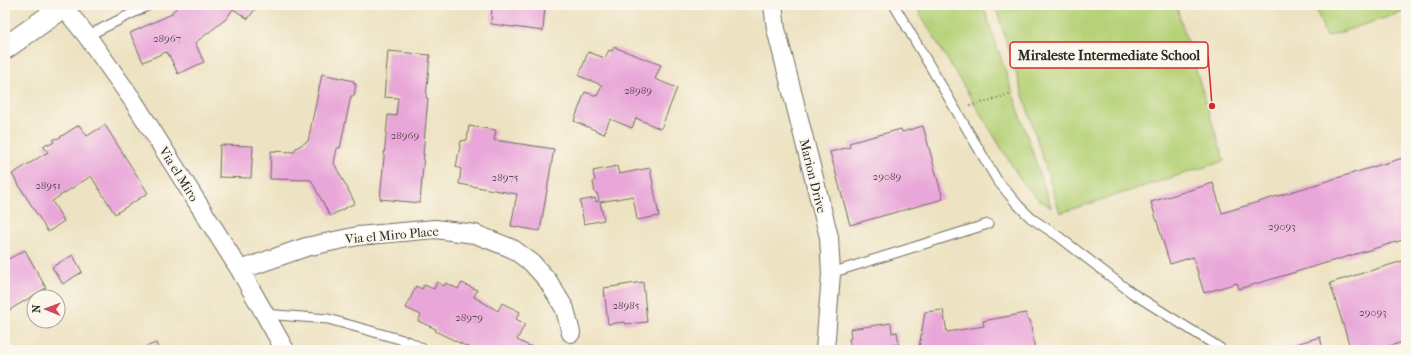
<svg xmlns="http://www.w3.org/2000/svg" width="1411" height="355" font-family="'IM FELL French Canon',serif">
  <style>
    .green { fill: #b6d278; stroke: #707e52 }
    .building { fill: #e9a7d9 }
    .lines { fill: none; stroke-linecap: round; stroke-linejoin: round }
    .lane-casing { stroke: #6f6b60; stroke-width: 11 }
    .street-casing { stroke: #6f6b60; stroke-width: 20 }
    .secondary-casing { stroke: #6f6b60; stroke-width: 24 }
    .path { stroke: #6f6b60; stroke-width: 2.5; stroke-dasharray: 1 3; stroke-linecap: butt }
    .lane { stroke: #fff; stroke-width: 9 }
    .street { stroke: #fff; stroke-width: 18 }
    .secondary { stroke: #fff; stroke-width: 22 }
    .labels { text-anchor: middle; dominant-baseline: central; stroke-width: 4; stroke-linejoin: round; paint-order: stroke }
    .number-label { font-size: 11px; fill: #5a4a56 }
    .street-label { font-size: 13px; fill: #2b2b2b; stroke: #fbf7ec }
    .leader { fill: none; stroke: #d62828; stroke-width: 1.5 }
    .callout-dot { fill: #d62828; stroke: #fbf7ec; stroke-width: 1.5 }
    .callout { fill: #fbf7ec; stroke: #d62828; stroke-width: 1.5 }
    .callout-label { font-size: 14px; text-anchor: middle; font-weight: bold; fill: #2b2b2b }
  </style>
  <rect width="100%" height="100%" fill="#fbf7ec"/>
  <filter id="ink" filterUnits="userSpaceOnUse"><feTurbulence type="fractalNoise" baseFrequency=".025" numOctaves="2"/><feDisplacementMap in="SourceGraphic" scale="8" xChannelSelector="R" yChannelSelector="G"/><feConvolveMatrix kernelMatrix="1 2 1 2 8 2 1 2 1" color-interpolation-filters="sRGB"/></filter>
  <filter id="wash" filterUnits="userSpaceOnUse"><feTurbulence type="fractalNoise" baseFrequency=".012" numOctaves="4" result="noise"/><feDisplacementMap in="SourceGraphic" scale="16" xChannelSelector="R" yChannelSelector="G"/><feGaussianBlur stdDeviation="0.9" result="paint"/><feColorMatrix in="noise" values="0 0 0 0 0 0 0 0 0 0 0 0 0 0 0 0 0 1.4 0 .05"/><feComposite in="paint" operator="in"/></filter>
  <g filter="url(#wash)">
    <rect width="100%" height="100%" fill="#ede2c1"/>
    <path class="green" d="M917,5H983L1051,207L1039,200L1022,182L921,16Z
      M995,5H1176L1224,161L1060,213Z
      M1315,5H1406V11L1326,37Z"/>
    <g id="blocks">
      <path class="building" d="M180,5H258L248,19L233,9L226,19L195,43L204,62L178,74L169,55H168L166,52L143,62L130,33L172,14V12Z
        M492,5H545L543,31L491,24Z
        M614,47L661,65L655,79L677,88L661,129L636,118L632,128L610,119L604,134L574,121L585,92L597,96L602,85L579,76L588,52L605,58L609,50L612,51Z
        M388,51L430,55L426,98H428L423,154H424L420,203L380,199L388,115L396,116L398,98L384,97Z
        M322,74L354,81V84H356L354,96H351L340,148H337L334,163L355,203L330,216L311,180L270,179L271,151L294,152L296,148L308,141Z
        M79,125L87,136L105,125L148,193L115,214L91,176L52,201L64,221L48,232L12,174L48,152L43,146L48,143L49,145L54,142L53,140L56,138L57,139Z
        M469,126L496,130L494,140L554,149L540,231L511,226L517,194L459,184L461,169L456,167L461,141L467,140Z
        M923,126L943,199L850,225L830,152L850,147L849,143L901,129L902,132Z
        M220,145L253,146L251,178L219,177Z
        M1406,157V239L1239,289L1237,283L1204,293L1193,257L1170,264L1151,202L1213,183L1222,213Z
        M617,166L619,174L650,168L659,216L637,220L633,196L600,202L604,220L584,224L580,201L595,198L596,202L599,201L597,193H595L593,182L595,181L593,171Z
        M25,250L46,288L6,312L5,309V261Z
        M73,255L82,272L63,284L52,267Z
        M1406,260V341L1377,350H1351L1330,283Z
        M437,282L444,286L446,283L458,289L462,283L477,290L474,297L498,311L502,303L520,312L516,319L525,324L517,340L538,350H474L435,331L436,329L418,321L421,315L406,308L416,286L422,289L424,285L434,289Z
        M643,282L647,322L625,324L624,322L608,324L604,288Z
        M943,310L947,332L984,326L983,321L1026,313L1028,321L1030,320L1035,350H941L919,347L925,312Z
        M891,323L892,333L897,332L899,344L893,345L894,350H851L849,339L851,338L850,329Z
        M1320,337L1323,350H1283L1282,348Z
        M156,343L159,350H137Z"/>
    </g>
  </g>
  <g filter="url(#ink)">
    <use href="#blocks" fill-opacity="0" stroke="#6f6b60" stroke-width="1"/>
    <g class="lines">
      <g class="lane-casing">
        <path id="lane" d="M894,5L997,180L1018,205L1031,218L1058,236L1132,293L1220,348
          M87,36L149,5
          M831,273L988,224
          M264,314L328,319L410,342L425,350"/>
      </g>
      <g class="street-casing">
        <path id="street" d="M62,5L87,36L132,99L240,270L285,350
          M773,5L776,29L829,237L831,274L825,350
          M240,270L306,247L358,236L435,229L475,234L513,249L532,263L548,281L565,309L571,333"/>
      </g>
      <g class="secondary-casing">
        <path id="secondary" d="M5,48L66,5"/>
      </g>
      <path class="path" d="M970,106L1011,94"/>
      <use href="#lane" class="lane"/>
      <use href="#street" class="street"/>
      <use href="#secondary" class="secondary"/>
    </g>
  </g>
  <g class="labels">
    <g class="number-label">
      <text x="167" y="38">28967</text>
      <text x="638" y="90">28989</text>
      <text x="405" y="135">28969</text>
      <text x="887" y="176">29089</text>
      <text x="505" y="177">28975</text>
      <text x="48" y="185">28951</text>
      <text x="1282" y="226">29093</text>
      <text x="626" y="305">28985</text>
      <text x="1373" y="312">29093</text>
      <text x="469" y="317">28979</text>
    </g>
    <g class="street-label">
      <text transform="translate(179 174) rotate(58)">Via el Miro</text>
      <text transform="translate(813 176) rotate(76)">Marion Drive</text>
      <text transform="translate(392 235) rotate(-5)">Via el Miro Place</text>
    </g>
  </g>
  <path class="leader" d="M1212 106L1208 55"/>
  <circle class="callout-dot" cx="1212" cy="106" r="4"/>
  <rect class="callout" x="1010" y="42" width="198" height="26" rx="4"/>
  <g class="callout-label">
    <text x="1109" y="60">Miraleste Intermediate School</text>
  </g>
  <rect width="1411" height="355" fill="none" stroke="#fbf7ec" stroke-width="20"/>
  <g transform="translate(46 309) rotate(271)"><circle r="19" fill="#fbf7ec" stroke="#a8a59f"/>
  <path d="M0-3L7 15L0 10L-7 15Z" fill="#d1495b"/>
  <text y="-6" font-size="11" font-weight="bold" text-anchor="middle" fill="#2b2b2b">N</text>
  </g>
</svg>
